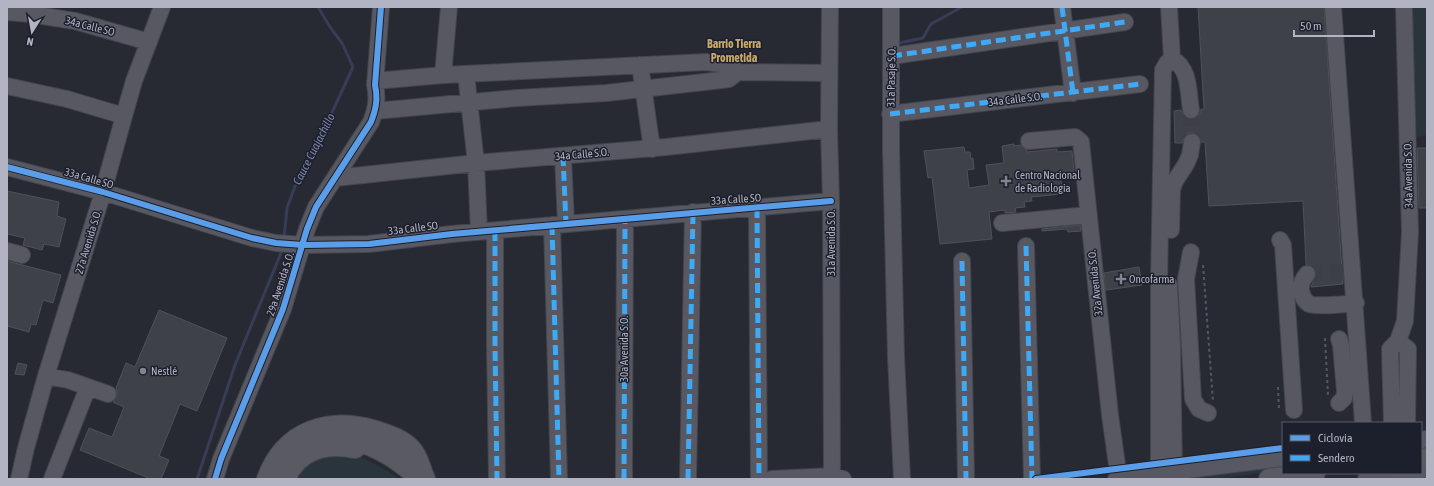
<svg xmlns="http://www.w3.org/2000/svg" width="1434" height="486" font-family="'Asap Condensed',sans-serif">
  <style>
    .green { fill: #29353b }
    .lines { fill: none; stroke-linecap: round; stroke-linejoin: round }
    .stream { stroke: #373d58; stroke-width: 3 }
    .building { fill: #3f4148; stroke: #4f515a }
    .minor-tunnel { stroke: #3c3f48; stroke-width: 16; stroke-dasharray: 16 8; stroke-linecap: butt }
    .minor-casing { stroke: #43454c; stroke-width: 18 }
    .major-casing { stroke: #45474f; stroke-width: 22 }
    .path { stroke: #56585e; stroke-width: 2; stroke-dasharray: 3 3; stroke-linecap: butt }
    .minor { stroke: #575861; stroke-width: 16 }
    .major { stroke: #5a5a62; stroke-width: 20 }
    .quiet { stroke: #3fa9f5; stroke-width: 5; stroke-dasharray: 10 5; stroke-linecap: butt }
    .cycleway-casing { stroke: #1c1f2c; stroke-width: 8 }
    .cycleway { stroke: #5a9eea; stroke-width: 6 }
    .poi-dot { fill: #818490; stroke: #1c1f2c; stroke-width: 1.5 }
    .labels { text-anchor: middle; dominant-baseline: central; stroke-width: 3; stroke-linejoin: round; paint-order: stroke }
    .street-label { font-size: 11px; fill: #b2b4c3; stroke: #1c1f2c }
    .poi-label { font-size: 11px; fill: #b2b4c3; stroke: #1c1f2c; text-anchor: start }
    .neighbourhood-label { font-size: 12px; font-weight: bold; fill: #c7a969; stroke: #1c1f2c }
    .water-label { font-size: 12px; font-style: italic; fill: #7c85a9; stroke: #1c1f2c }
  </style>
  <rect width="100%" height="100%" fill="#272a32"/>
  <path class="green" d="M1410,7H1427V135L1411,138Z
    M355,454L386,470L399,479H291L313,456Z
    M1283,465V470L1217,479H1174Z"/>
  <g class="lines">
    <path class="stream" d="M899,43L923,38L931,24L962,7
      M284,238L287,208L300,173L323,132L353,67L342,43L330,27L318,7
      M197,479L235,365L283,248"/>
  </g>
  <path class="building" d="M1198,7H1324L1343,284L1311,287L1316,275V271L1313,267L1306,265L1303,201L1209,206L1205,142H1201L1198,135L1193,133H1188L1185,136L1182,143H1175L1174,111L1181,110L1184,116L1188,119H1192L1197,117L1200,114V110L1204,109Z
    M1014,144V146L1021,145L1025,149L1027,150V152L1057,149V152L1072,151L1074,172H1062L1063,179H1061L1062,194L1031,197L1032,201L1024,202L1025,207L1015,208L1016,212L1005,213V210L989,212L992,239L940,244L932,177L928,178L924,151L964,147L965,152H970L971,159L973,158L974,169L967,170L969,188L989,185L986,165L1004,163L1002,146Z
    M1417,148H1427V208H1419Z
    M7,191L59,202L57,216L66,219L59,247L44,244L42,250L23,245L25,238L7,234Z
    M1080,225L1081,231L1068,232L1067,229L1042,231V229Z
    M7,261L61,275L53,303L43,300L36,325L31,324L29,332L7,326Z
    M1139,267L1142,285L1106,290L1104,273Z
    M159,310L227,338L197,411L180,404L159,456L169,460L161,479H151L80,450L89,428L112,437L124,407L113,402L117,397V393L116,388L126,363L135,367Z
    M18,363L27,365L24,375L15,374Z"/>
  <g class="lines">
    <path class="minor-tunnel" d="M1191,110L1192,142
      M1307,274L1344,272"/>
    <g class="minor-casing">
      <path id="minor" d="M830,7L829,129L831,201L832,479
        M891,7V148L896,357L902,479
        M1062,7L1073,93
        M1169,7L1172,59
        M1333,7L1363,423
        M7,12L30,14L75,21L149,42
        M892,56L1125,22
        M1172,59C1190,68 1188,92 1191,110
        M640,65L652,149
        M466,74L476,163L479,232
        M443,75L449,7
        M375,81L443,75L706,62L730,65L738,72
        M7,86L67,99L124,116
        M375,111L517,98L606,93L722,80L729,79L738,72L829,73
        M890,114L1140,84
        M1029,141L1075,137L1081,142L1110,415L1119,479
        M563,156L566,224
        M7,167L103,192L252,238L276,243L303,245L369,244L452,234L831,201
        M335,178L476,163L666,147L829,129
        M757,208L759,479
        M1002,223L1088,215
        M552,225L559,479
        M1171,230L1172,189L1175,181L1186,164L1190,155L1192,142
        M495,231V346L497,479
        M1280,240L1283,245L1294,410
        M1026,246L1032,479
        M7,251L22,255
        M1191,252L1186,279L1193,399L1199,409L1208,413
        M962,261L966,479
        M1307,274C1302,280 1299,287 1302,294C1303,298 1306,302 1309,304C1316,307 1347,304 1356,303
        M1169,285L1172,346L1174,472
        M1398,341L1408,349L1407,423
        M46,376L68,380L108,394
        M1339,403L1344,398L1345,391L1341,345L1339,339
        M1392,423L1390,349L1398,341L1405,321L1410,232L1404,7
        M1421,440L1427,439
        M1159,474V281L1163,70L1167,63L1172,59
        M19,479L26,448L46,376L103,192L124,116L134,81L162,7
        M52,479L88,387
        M215,479L221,459L283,309L307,229L316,207L371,122C376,109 378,99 375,85L381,7
        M624,479L625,219
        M688,479L693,212
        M772,479L832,476L843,479
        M1116,479L1283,458
        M1366,479L1397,473
        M1407,479L1427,475"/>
    </g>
    <g class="major-casing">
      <path id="major" d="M338,437C371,441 397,457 420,479
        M1421,459L1427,458
        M1402,473L1411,479
        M267,479C285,430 329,417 376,431C388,435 402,439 411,449C419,457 420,469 425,479
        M285,479C298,449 326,442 355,448
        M1269,479L1315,473"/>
    </g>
    <path class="path" d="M1203,265L1213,401
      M1325,338L1328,395
      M1278,387L1279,411"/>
    <use href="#minor" class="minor"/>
    <use href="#major" class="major"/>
    <path class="quiet" d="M1062,7L1073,93
      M892,56L1125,22
      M890,114L1140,84
      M563,156L566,224
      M757,208L759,479
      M552,225L559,479
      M495,231V346L497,479
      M1026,246L1032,479
      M962,261L966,479
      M624,479L625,219
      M688,479L693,212"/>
    <g class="cycleway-casing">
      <path id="cycleway" d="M7,167L103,192L252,238L276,243L303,245L369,244L452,234L831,201
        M215,479L221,459L283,309L307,229L316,207L371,122C376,109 378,99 375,85L381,7
        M1036,479L1283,448"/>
    </g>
    <use href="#cycleway" class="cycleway"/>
  </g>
  <g class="poi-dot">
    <path d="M1004 175h4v4h4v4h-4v4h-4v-4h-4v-4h4z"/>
    <path d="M1119 273h4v4h4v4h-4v4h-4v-4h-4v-4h4z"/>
    <circle cx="143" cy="371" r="4"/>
  </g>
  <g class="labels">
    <g class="street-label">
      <text transform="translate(90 26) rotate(14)">34a Calle SO</text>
      <text transform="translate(891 77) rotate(-89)">31a Pasaje S.O.</text>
      <text transform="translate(1015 99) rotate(-7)">34a Calle S.O.</text>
      <text transform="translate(582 154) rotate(-5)">34a Calle S.O.</text>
      <text transform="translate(1408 175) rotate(-91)">34a Avenida S.O.</text>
      <text transform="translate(89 178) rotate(16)">33a Calle SO</text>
      <text transform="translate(736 199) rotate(-4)">33a Calle SO</text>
      <text transform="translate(413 228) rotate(-7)">33a Calle SO</text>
      <text transform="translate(88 242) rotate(-73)">27a Avenida S.O.</text>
      <text transform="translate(831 243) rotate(-90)">31a Avenida S.O.</text>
      <text transform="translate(1095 283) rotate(-96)">32a Avenida S.O.</text>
      <text transform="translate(280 284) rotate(-72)">29a Avenida S.O.</text>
      <text transform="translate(624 349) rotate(-90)">30a Avenida S.O.</text>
    </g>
    <g class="poi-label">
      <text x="1015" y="175">Centro Nacional<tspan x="1015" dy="13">de Radiologia</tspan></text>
      <text x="1129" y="279">Oncofarma</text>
      <text x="151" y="371">Nestlé</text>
    </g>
    <g class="neighbourhood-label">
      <text x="734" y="44">Barrio Tierra<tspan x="734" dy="14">Prometida</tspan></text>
    </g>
    <g class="water-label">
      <text transform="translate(314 149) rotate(-63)">Cauce Cuajachillo</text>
    </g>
  </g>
  <rect width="1434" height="486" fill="none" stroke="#b2b4c3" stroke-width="16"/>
  <rect x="1282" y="422" width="140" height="52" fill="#1c1f2c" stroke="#585b68"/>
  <rect x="1290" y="435" width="20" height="6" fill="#5a9eea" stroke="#585b68"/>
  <text x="1318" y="442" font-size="12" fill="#b2b4c3">Ciclovía</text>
  <rect x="1290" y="455" width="20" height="6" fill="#3fa9f5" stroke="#585b68"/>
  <text x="1318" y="462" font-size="12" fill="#b2b4c3">Sendero</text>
  <g transform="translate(32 32) rotate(191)" stroke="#1c1f2c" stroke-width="3" paint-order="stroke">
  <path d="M0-3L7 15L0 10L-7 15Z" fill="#b2b4c3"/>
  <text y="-6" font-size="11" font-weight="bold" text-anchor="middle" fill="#b2b4c3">N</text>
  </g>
  <path d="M1294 30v6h80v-6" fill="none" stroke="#b2b4c3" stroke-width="2"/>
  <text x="1300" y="30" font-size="12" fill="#b2b4c3" stroke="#1c1f2c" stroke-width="3" paint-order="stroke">50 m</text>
</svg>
